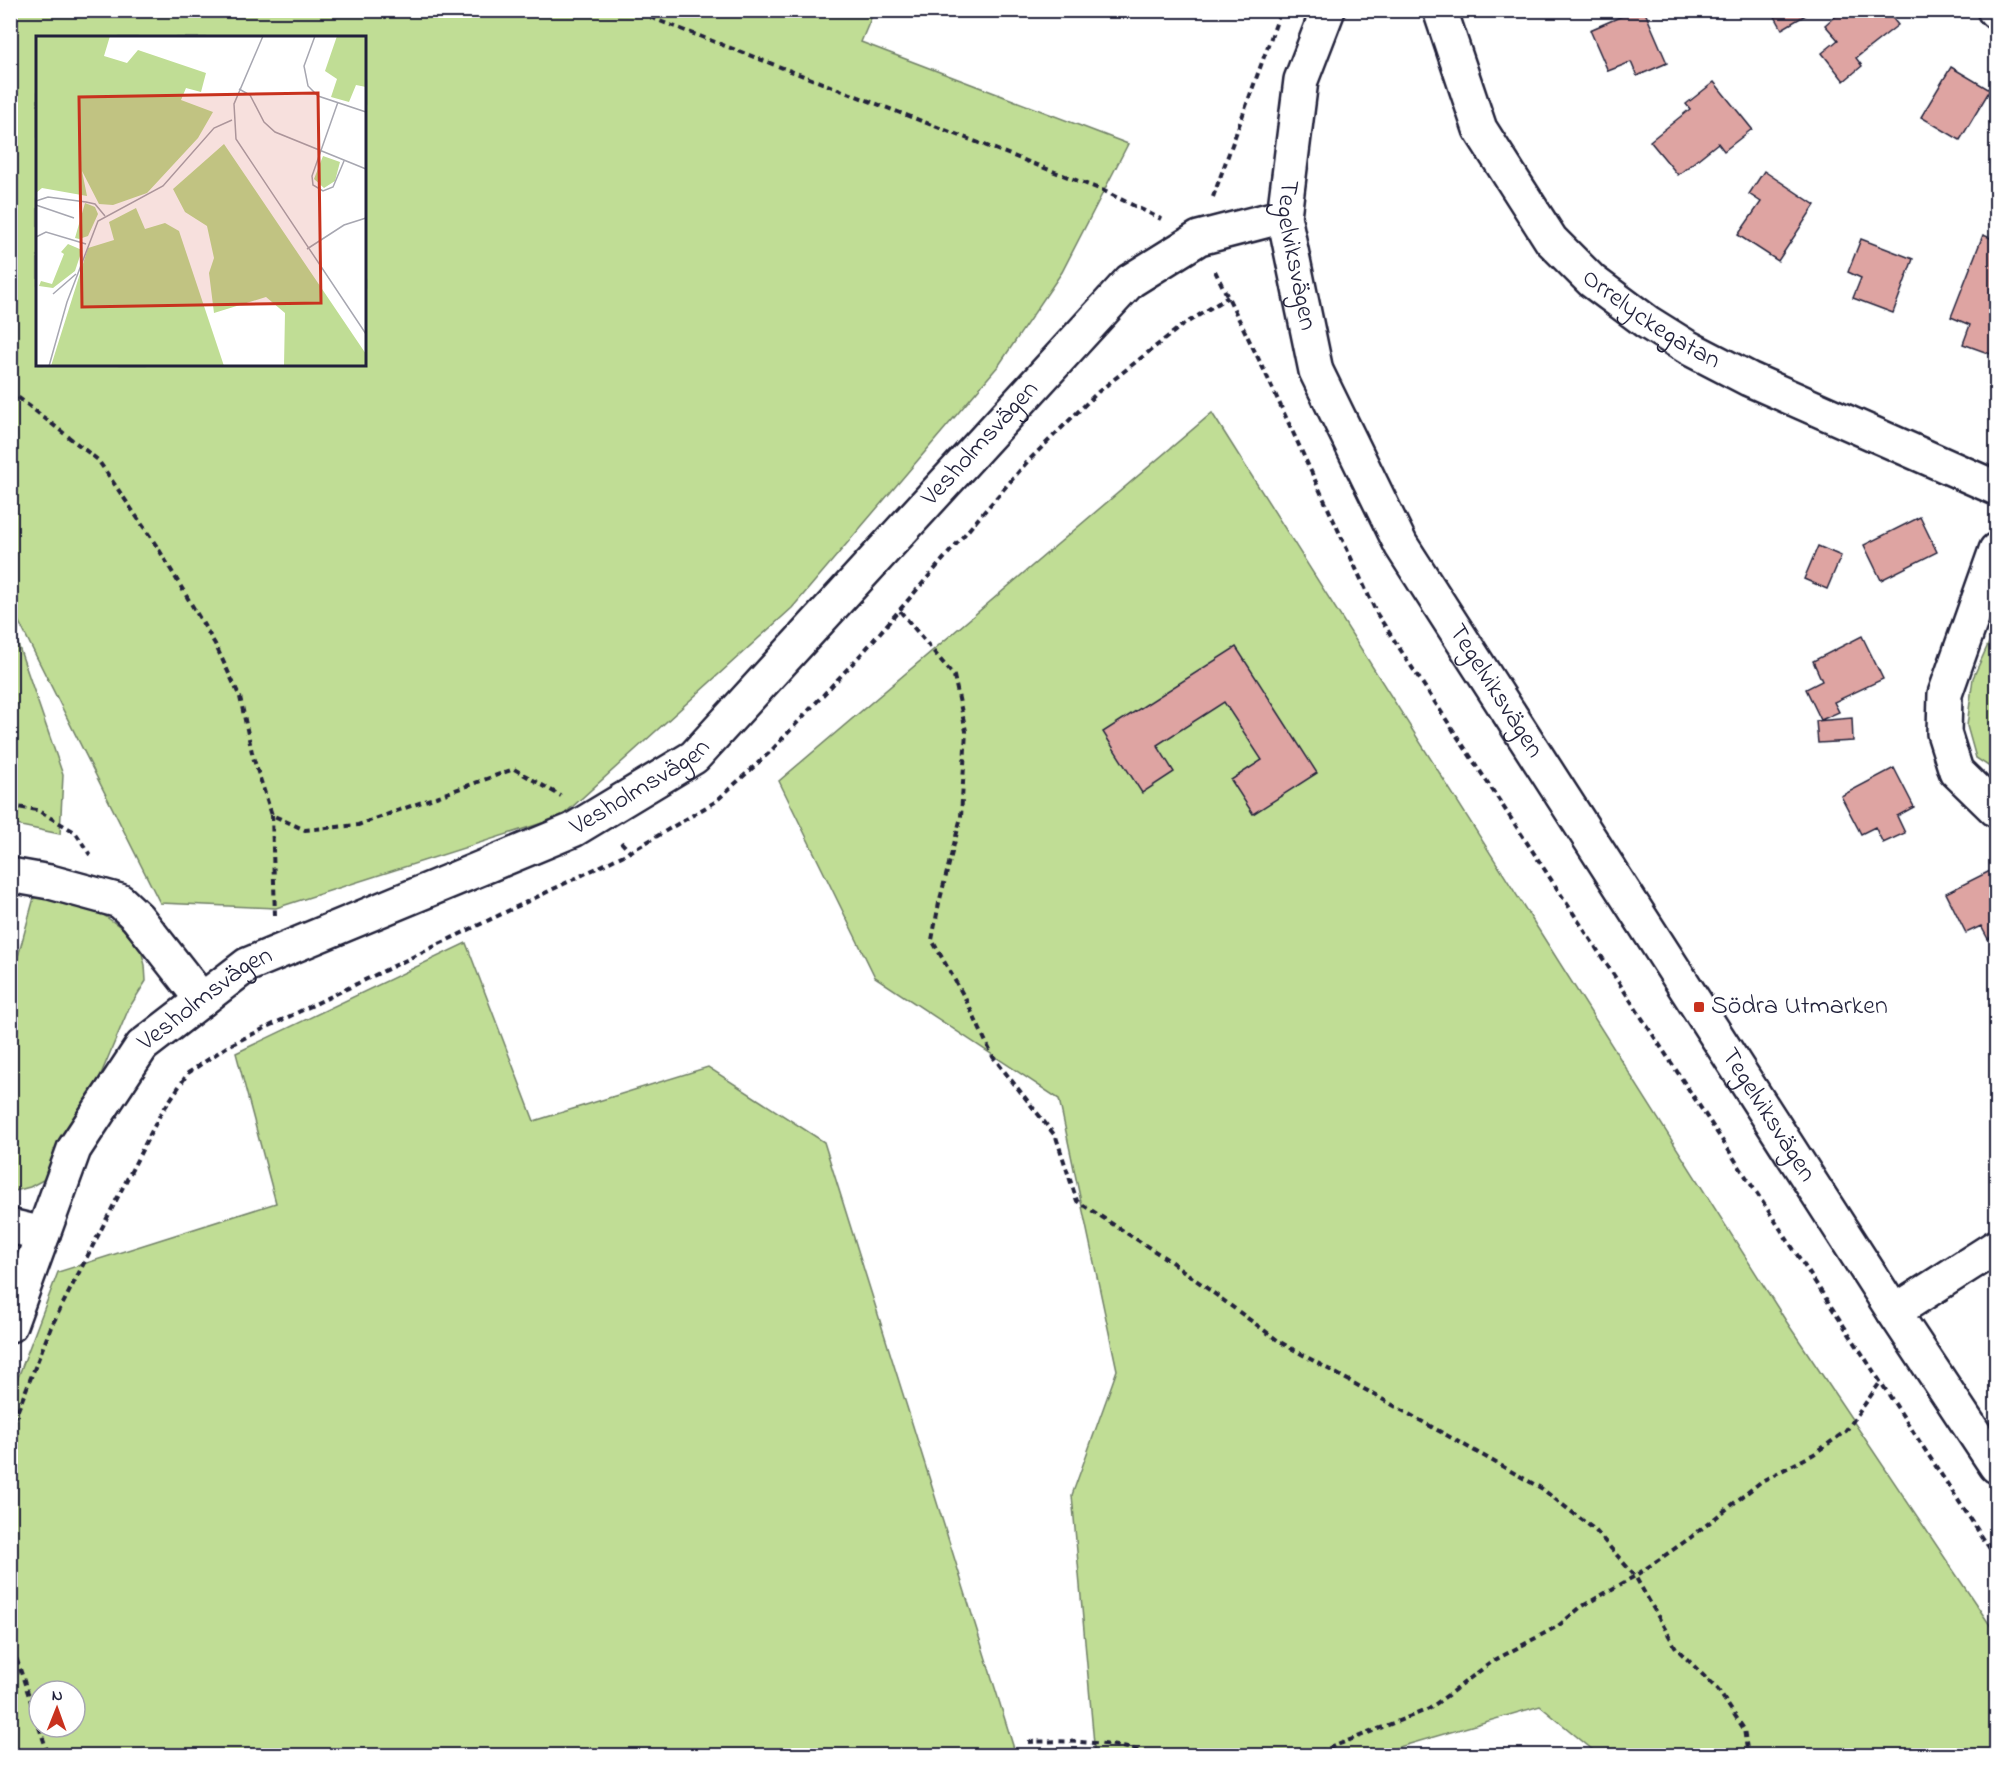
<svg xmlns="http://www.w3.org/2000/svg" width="2007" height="1766" font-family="'Indie Flower',sans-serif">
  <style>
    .green { fill: #c0dd95; stroke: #718068; stroke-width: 1.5; fill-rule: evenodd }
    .building { fill: #dea4a2; stroke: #22223b; stroke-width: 1.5 }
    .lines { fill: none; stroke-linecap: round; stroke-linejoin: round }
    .minor-casing { stroke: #22223b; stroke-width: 38 }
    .path { stroke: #22223b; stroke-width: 4; stroke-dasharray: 6 4.5; stroke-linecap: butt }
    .minor { stroke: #fff; stroke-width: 33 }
    .poi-dot { fill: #c8321e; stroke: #fff; stroke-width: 2 }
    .labels { text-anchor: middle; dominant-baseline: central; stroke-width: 6; stroke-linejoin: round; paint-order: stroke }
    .street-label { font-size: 26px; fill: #22223b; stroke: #fff }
    .poi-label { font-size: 26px; fill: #22223b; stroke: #fff; text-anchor: start }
    .inset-road { fill: none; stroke: #a7a7b1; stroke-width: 1.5 }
    .view { fill: #c8321e; fill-opacity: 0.15; stroke: #c8321e; stroke-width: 3 }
    .inset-edge { fill: none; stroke: #22223b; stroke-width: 3 }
  </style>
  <rect width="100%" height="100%" fill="#fff"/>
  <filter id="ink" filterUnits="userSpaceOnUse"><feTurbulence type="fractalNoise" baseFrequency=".0167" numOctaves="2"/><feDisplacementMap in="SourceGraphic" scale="12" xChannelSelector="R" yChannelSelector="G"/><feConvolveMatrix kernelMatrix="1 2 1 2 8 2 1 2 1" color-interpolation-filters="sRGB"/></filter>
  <g filter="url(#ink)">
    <path class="green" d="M11,11H874L861,42L1128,144L1062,272L999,365L792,608L561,817L276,908L160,903L11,606ZM38,38H364V364H38Z
      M1212,413L1786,1321L1996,1634V1755H1599L1540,1706L1372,1755H1095L1072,1495L1117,1370L1059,1099L875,977L779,781Z
      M10,621L63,775L60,834L11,824Z
      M1996,627V771L1976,758L1967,726L1973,678Z
      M35,894L99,912L122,928L141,950L145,965L146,981L129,1008L60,1171L30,1187L11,1192V982Z
      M466,943L534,1121L708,1067L824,1142L1016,1755H11V1396L58,1272L276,1203L236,1053ZM39,1691H75V1727H39Z"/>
    <path class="building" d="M1636,10H1644L1667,63L1637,76L1631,62L1608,71L1590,30Z
      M1814,10L1782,29L1772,11V10Z
      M1842,10H1886L1898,25L1856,58L1862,66L1844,81L1822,53L1838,40L1825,25Z
      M1951,67L1990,90L1960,140L1921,117Z
      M1714,82L1752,129L1724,151L1718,143L1678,175L1650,141L1690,109L1686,104Z
      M1764,171L1815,205L1778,261L1738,235L1761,202L1749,194Z
      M1983,235L1996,240V356L1963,344L1970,325L1951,317Z
      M1861,239L1913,259L1893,313L1853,298L1861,278L1848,272Z
      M1920,517L1937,552L1881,580L1864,545Z
      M1818,546L1841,556L1827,589L1804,579Z
      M1862,636L1883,679L1834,702L1839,712L1821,720L1806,689L1822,681L1813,661Z
      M1236,647L1317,773L1253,814L1231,780L1262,760L1224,702L1157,745L1174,772L1142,793L1103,732Z
      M1852,718L1853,741L1818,743L1816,721Z
      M1894,768L1914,807L1897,816L1905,833L1883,843L1875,827L1861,834L1841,796Z
      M1996,868V935L1988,939L1981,926L1966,933L1946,893Z"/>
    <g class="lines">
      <g class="minor-casing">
        <g id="minor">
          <path id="s1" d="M1328,10L1301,80L1284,216L1316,371L1401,545L1894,1312L1996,1466"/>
          <path id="s2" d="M1440,10L1480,129L1551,240L1592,281L1647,322L1687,347L1749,379L1996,488"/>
          <path d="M1994,10L1996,12"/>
          <path d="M1996,550L1945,694L1944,733L1956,771L1996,810"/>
          <path d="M10,875L50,882L120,901L137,917L202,1000"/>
          <path d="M10,1226L43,1234"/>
          <path d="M1894,1312L1996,1247"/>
          <path id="s3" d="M10,1325L74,1149L142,1046L247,965L573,830L694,757L1130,281L1199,238L1284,216"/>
        </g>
      </g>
      <path class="path" d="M631,10L1102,190L1161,219
        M1213,197L1281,10
        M1215,271L1265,372L1377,614L1996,1558
        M10,391L98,460L158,548L215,644L240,697L253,757L272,815L305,830L358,825L514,769L561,796
        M900,611L954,676L966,731L961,817L939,903L932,940L966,1000L993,1057L1056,1137L1077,1201L1170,1261L1280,1342L1541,1488L1595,1530L1635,1576L1676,1648L1718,1690L1744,1729L1748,1756
        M10,806L37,810L75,832L90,855
        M272,815L275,916
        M621,842L630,852
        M10,1430L51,1327L160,1115L188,1073L228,1046L630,852L715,802L770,752L865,650L1028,461L1098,392L1180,327L1228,297
        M10,1639L39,1726
        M39,1727L49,1756
        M1028,1742C1071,1740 1116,1742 1157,1756
        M1309,1756L1429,1709L1493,1661L1558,1626L1581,1607L1635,1576L1690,1538L1762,1481L1814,1454L1846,1431L1881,1381"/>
      <use href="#minor" class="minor"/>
    </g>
  </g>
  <rect class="poi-dot" x="1693" y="1001" width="12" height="12" rx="3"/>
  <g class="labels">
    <g class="street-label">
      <text stroke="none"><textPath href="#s1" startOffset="252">Tegelviksvägen</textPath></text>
      <text stroke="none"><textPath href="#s2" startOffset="386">Orrelyckegatan</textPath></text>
      <text stroke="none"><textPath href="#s3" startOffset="1362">Vesholmsvägen</textPath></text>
      <text stroke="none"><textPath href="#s1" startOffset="738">Tegelviksvägen</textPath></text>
      <text stroke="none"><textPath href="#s3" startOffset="876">Vesholmsvägen</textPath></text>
      <text stroke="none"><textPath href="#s3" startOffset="390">Vesholmsvägen</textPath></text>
      <text stroke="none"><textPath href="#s1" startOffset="1242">Tegelviksvägen</textPath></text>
    </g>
    <g class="poi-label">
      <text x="1711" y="1007">Södra Utmarken</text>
    </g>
  </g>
  <g transform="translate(36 36)">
    <rect width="330" height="330" fill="#fff"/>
    <path d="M0,0H74L68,20L91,27L102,14L170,37L165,56L150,52L145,64L177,76L162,102L111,157L77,169L63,168L46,135L51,160L6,152L0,157ZM301,0H330V51L320,49L313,66L295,61L301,43L289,35ZM188,108L330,318V330H248L249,277L230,261L178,277L173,237L178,222L171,190L149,176L137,153ZM287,120L304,126L299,145L288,152L278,143ZM49,167L59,171L62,178L52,200L43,203L39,202ZM100,172L109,193L129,187L143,195L188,330H15L52,212L78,204L73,186ZM32,208L46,214L39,235L17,252L3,250L5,245L16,248L28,218L25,216Z" fill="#c0dd95"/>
    <path class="inset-road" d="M227,0L198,68L200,103L330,298M279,0L268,30L272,50L282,60L330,76M203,53L214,59L228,86L239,96L330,133M302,66L276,140L277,149L287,155L297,151L308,125M0,165L12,161L50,166L59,168L69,180M0,169L38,182M0,201L10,196L50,208M271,213L308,189L330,182M17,258L40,238M13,330L31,266L62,185L127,150L178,92L196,84"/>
    <path class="view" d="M282,57L285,267L46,271L43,61Z"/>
    <rect width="330" height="330" class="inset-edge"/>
  </g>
  <rect width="2007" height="1766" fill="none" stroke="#fff" stroke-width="36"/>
  <rect x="18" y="18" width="1971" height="1730" fill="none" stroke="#22223b" stroke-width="2" filter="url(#ink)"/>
  <g transform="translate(57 1709) rotate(1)"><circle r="28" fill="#ffffff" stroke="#a7a7b1" stroke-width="1.5"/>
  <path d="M0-4.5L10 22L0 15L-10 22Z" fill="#c8321e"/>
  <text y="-9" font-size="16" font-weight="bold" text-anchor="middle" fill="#22223b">N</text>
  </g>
</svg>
